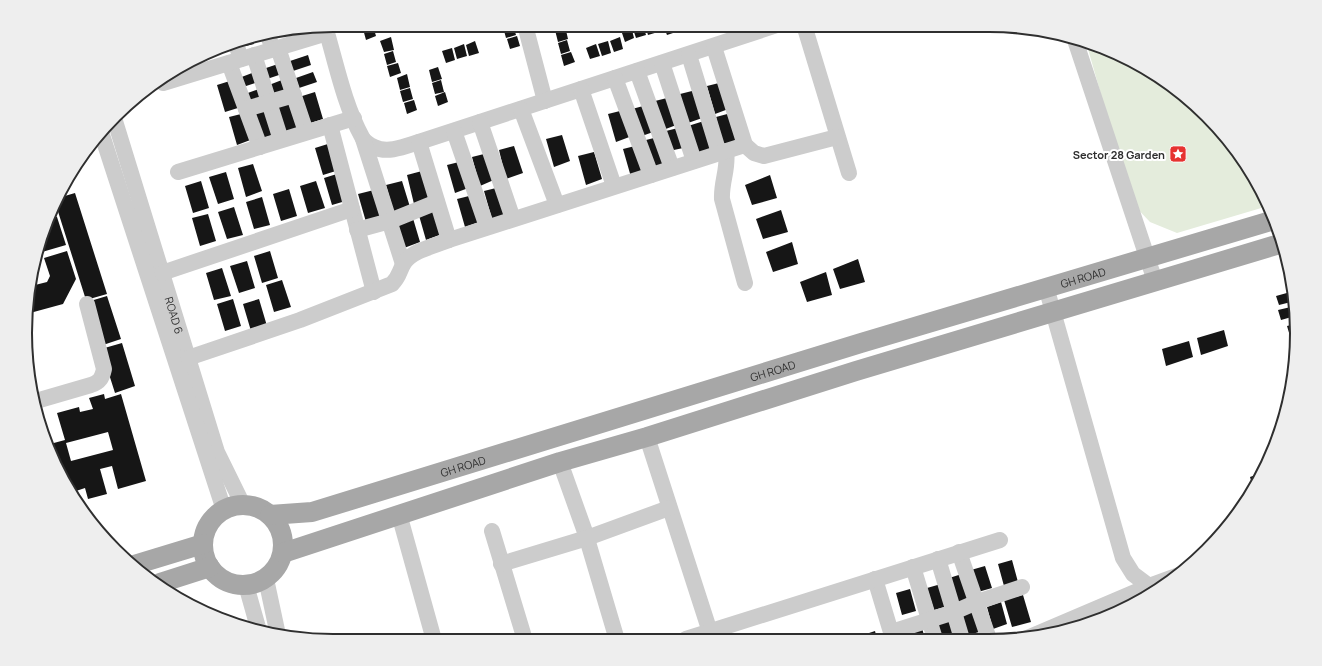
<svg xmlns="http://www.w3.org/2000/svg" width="1322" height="666" font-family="Manrope,sans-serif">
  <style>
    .park { fill: #e4ecdc }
    .building { fill: #161616; fill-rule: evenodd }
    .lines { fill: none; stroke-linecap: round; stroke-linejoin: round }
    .minor { stroke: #ccc; stroke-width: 16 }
    .major { stroke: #a7a7a7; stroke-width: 20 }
    .labels { text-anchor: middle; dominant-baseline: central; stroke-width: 4; stroke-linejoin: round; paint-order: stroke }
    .poi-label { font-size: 11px; font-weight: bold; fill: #2f2f2f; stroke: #fff; text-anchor: end }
    .street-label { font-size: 11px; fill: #2f2f2f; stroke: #fff }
    .rim { fill: none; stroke: #2f2f2f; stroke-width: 2 }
  </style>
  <rect width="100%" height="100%" fill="#fff"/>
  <path class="park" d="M1086,42C1099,47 1113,51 1126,57C1188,90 1239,142 1268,206L1177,233L1150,222L1132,203Z"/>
  <path class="building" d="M414,25H425L426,29L416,32Z
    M508,25H513L516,35L506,38L503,27Z
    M635,25H643L646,35L636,38L632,26Z
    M645,25H656L658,32L648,35Z
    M663,25H674L676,32L667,35Z
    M676,25H686L687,29L678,32Z
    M373,26L376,36L366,40L363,29Z
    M565,26L568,39L558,42L555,30Z
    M631,26L634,38L625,42L621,30Z
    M517,36L520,46L510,49L507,39Z
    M391,37L394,50L384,52L380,41Z
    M620,37L623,49L614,52L610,41Z
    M252,38L254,44L242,47L240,40Z
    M567,40L570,51L561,54L558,43Z
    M475,41L479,53L469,56L466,45Z
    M608,41L611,53L602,56L598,44Z
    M464,44L467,56L457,59L454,48Z
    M596,44L600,56L590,59L586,48Z
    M222,48L223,53L212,56L211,54Z
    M452,48L455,60L446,63L442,51Z
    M393,51L396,62L387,65L384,54Z
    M571,52L575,62L564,66L561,55Z
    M308,55L311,65L293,71L290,61Z
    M281,63L285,73L267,79L263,69Z
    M398,63L401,73L390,77L387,66Z
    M438,67L442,79L432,82L429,70Z
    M257,71L261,81L243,87L239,78Z
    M313,72L317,82L299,88L296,78Z
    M407,74L410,87L400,90L397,78Z
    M287,78L291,88L273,95L269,85Z
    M233,80L241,107L225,112L217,85Z
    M441,80L444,92L435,94L432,83Z
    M723,82L731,108L715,114L707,86Z
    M262,88L266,98L248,104L245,94Z
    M410,88L413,99L403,102L400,91Z
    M696,90L705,117L688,123L680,94Z
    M315,92L323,119L307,124L299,97Z
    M445,92L448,102L438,106L435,96Z
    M671,97L679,124L663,130L655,101Z
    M292,100L301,127L285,132L276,105Z
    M414,100L417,110L407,114L404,103Z
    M647,105L656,131L639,137L632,109Z
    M267,107L276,134L260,139L251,111Z
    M624,110L632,136L616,142L608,114Z
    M245,113L253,139L237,145L229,117Z
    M731,113L740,139L723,145L716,117Z
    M704,121L712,148L696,154L688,126Z
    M682,127L688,147L669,151L666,131Z
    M562,135L570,161L554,167L546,139Z
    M658,137L667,163L650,169L642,141Z
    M331,143L339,170L323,175L315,148Z
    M639,145L647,171L631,177L623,149Z
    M514,146L523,173L506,179L499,150Z
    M594,152L602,179L586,185L578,156Z
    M488,153L496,179L480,186L472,157Z
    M463,161L471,187L455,193L447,165Z
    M253,164L262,191L246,197L238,168Z
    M422,171L431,197L414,204L407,175Z
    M226,172L234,199L218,204L209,177Z
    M340,173L349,200L332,205L324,178Z
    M770,175L777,198L752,205L745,185Z
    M201,181L209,208L193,213L185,186Z
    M316,181L325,208L308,213L300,186Z
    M402,181L410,207L394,213L386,185Z
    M500,187L509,213L492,219L484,191Z
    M289,189L297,216L281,221L273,194Z
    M374,190L382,216L366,222L358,194Z
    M75,193L107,294L86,300L55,202L58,198Z
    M473,195L482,221L465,227L457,199Z
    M262,197L270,225L254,229L246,202Z
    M234,207L243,235L227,239L218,212Z
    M434,208L442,234L426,240L418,212Z
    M781,210L788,232L763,239L756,219Z
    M50,213L57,217L66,245L42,252L40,243Z
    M208,214L216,241L200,246L192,218Z
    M412,215L420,242L404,248L396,220Z
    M792,242L798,264L773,272L766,252Z
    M67,251L76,279L63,304L30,313L31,286L47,282L50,276L44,258Z
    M270,251L278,278L262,283L254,256Z
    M858,259L865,282L840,289L833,269Z
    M247,261L255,288L239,293L230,266Z
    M222,268L231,296L214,300L206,273Z
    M826,272L832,295L807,302L800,282Z
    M282,280L291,307L274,312L266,285Z
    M1294,291L1295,301L1279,305L1276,296Z
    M107,296L121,339L100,346L87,302Z
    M233,299L241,326L225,331L217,304Z
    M259,299L267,326L251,331L243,304Z
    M1295,306V316L1281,320L1278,310Z
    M1295,324L1296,335L1290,336L1287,326Z
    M1224,330L1228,346L1201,355L1197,338Z
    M1296,337V348L1292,349L1289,339Z
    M1189,341L1193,357L1166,366L1162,349Z
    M122,343L135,386L115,393L101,349Z
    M104,394L105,399L121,394L146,481L118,489L112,466L100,469L107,494L88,499L85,488L73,492L57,469L50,444L65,440L57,413L79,407L80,412L93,409L89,398ZM108,432L113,450L71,461L66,443Z
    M1261,473L1262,475L1253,487L1250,477Z
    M1012,560L1018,582L1004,586L998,564Z
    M985,566L992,588L978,592L971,570Z
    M965,573L973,598L955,604L946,579Z
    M941,584L948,606L934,610L927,588Z
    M910,589L916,611L902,615L896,593Z
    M1023,595L1031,622L1012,627L1004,600Z
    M1001,602L1007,624L993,629L987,607Z
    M972,610L979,632L965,636L958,614Z
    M950,619L956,639H941L937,623Z
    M922,628L925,639H910L908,632Z
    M875,631L877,639H857V637Z"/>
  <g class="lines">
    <g class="minor">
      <path d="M525,25L545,101"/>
      <path d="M804,25L849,173"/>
      <path d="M325,26C336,63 344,104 362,137C364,141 370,145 374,147C388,154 406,146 419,142L777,25"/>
      <path d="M268,36L273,49"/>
      <path d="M1074,37L1155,281"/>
      <path d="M235,41L241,59"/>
      <path d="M278,48L306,132"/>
      <path d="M254,55L281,140"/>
      <path d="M689,55L719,153"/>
      <path d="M229,63L260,147"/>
      <path d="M662,63L694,161"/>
      <path d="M637,71L672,168"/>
      <path d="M615,78L651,175"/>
      <path d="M163,83L327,33"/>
      <path d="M581,89L614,186"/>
      <path d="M246,109L294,95"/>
      <path d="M521,109L557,205"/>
      <path id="s1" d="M115,121L217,452L243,505"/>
      <path d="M480,122L513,219"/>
      <path d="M330,125L374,292"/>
      <path d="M454,131L487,227"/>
      <path d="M102,135L224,510"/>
      <path d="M363,139L403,264"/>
      <path d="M419,142L449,240"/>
      <path d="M745,145L754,153L764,156L837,137"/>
      <path d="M726,151C729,167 721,182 722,199L745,283"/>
      <path d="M178,172L354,118"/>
      <path d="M357,230L390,221L437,202"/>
      <path d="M162,273L352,209"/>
      <path d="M1046,287L1123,558L1133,574L1149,586L1179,575"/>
      <path d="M188,358L300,320L392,284C400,276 399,271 404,263C413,250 435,246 449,240L745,145L714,47"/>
      <path d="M36,401L91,385C100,382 102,378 104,369L87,304"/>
      <path d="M647,437L710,632"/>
      <path d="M560,462L585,532L617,640"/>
      <path d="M399,514L434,640"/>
      <path d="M492,531L525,640"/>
      <path d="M959,552L989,639"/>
      <path d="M938,559L962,639"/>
      <path d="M501,564L587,538L669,508"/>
      <path d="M913,567L935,639"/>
      <path d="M266,579L278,635"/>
      <path d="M875,579L893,639"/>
      <path d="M246,585L259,631"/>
      <path d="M891,632L954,612L977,602L1022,587"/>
      <path d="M1027,638L1149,586"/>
      <path d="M686,639L1000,540"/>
    </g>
    <g class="major">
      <circle cx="243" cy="545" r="40"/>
      <path id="s2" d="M270,515L312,512L861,343L1274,220"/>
      <path d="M283,553L560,462L647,437L856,371L1283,243"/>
      <path d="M134,565L203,544"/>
      <path d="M160,583L210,567"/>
    </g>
  </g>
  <defs>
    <g id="sight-square" transform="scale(0.9)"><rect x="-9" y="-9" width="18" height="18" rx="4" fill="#e63230" stroke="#fff"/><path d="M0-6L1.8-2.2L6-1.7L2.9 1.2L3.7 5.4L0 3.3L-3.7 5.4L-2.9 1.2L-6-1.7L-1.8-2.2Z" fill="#fff"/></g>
  </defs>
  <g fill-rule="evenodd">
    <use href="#sight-square" x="1178" y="154"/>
  </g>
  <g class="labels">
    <g class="poi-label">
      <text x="1165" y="154">Sector 28 Garden</text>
    </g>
    <g class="street-label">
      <text stroke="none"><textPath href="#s2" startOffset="848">GH ROAD</textPath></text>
      <text stroke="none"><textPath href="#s1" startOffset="203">ROAD 6</textPath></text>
      <text stroke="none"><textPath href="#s2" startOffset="524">GH ROAD</textPath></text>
      <text stroke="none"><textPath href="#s2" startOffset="200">GH ROAD</textPath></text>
    </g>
  </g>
  <path d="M0 0H1322V666H0ZM333 32H989A301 301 0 0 1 1290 333V333A301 301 0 0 1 989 634H333A301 301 0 0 1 32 333V333A301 301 0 0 1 333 32Z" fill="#eee" fill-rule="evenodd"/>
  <path class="rim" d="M333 32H989A301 301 0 0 1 1290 333V333A301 301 0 0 1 989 634H333A301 301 0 0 1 32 333V333A301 301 0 0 1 333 32Z"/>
</svg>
